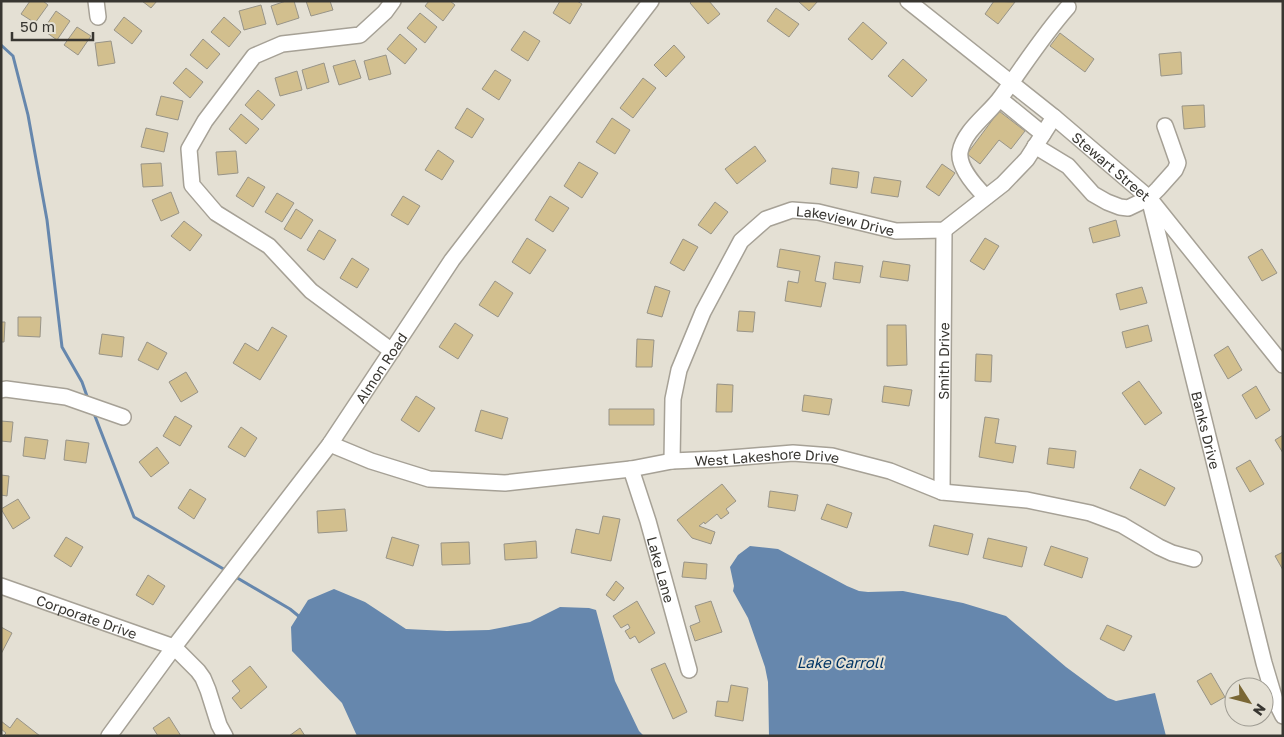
<svg xmlns="http://www.w3.org/2000/svg" width="1284" height="737" font-family="'Golos Text',sans-serif">
  <style>
    .water { fill: #6687ad }
    .lines { fill: none; stroke-linecap: round; stroke-linejoin: round }
    .stream { stroke: #6687ad; stroke-width: 3 }
    .building { fill: #d2bf8e; stroke: #989488 }
    .minor-casing { stroke: #a6a196; stroke-width: 18 }
    .minor { stroke: #fff; stroke-width: 15 }
    .labels { text-anchor: middle; dominant-baseline: central; stroke-width: 4; stroke-linejoin: round; paint-order: stroke }
    .street-label { font-size: 14px; fill: #383631; stroke: #e4e0d4 }
    .water-label { font-size: 15px; font-style: italic; fill: #003464; stroke: #e4e0d4 }
  </style>
  <rect width="100%" height="100%" fill="#e4e0d4"/>
  <path class="water" d="M750,546L778,549L847,586L859,591L868,592L903,591L963,603L1006,616L1066,667L1108,698L1116,701L1155,693L1166,736H769L768,682L765,667L748,618L733,591L734,586L730,567L738,555Z
    M334,589L365,602L406,629L447,631L489,630L530,622L560,607L589,608L596,610L615,681L639,731L644,736H357L342,703L292,651L291,627L308,600Z"/>
  <g class="lines">
    <path class="stream" d="M1,45L13,56L28,115L47,220L62,347L82,382L88,399
      M93,411L134,517L227,571
      M234,576L290,609L301,618"/>
  </g>
  <path class="building" d="M30,1H43L48,5L35,23L21,14Z
    M142,1H157L151,8Z
    M286,1H294L299,18L277,25L271,6Z
    M306,1H330L333,10L311,16Z
    M429,1H450L455,5L443,21L425,6Z
    M560,1H577L582,4L570,24L553,13Z
    M692,1H709L720,14L708,24L690,3Z
    M798,1H818L809,11Z
    M994,1L1015,2L998,24L985,14Z
    M261,5L266,24L244,30L239,11Z
    M776,8L799,24L789,37L767,21Z
    M56,11L70,21L57,40L43,30Z
    M420,13L437,27L425,43L407,28Z
    M124,17L142,31L132,44L114,30Z
    M224,17L241,32L229,47L211,32Z
    M863,22L887,43L872,60L848,39Z
    M77,27L91,36L78,55L64,45Z
    M524,31L540,41L528,61L511,50Z
    M1060,33L1094,59L1085,72L1050,46Z
    M400,34L417,49L405,64L387,49Z
    M203,39L220,54L207,69L190,55Z
    M111,41L115,63L98,66L95,43Z
    M674,45L685,57L666,77L654,65Z
    M1181,52L1182,74L1161,76L1159,54Z
    M386,55L391,74L369,80L364,61Z
    M903,59L927,80L912,97L888,76Z
    M355,60L361,78L339,85L333,66Z
    M324,63L329,82L307,89L302,70Z
    M186,68L203,82L190,98L173,83Z
    M495,70L511,80L499,100L482,89Z
    M297,71L302,90L280,96L275,78Z
    M643,78L656,88L633,118L620,108Z
    M258,90L275,105L262,120L245,105Z
    M161,96L183,101L178,120L156,115Z
    M1204,105L1205,127L1184,129L1182,106Z
    M467,108L484,119L472,138L455,128Z
    M999,111L1025,131L1011,149L999,140L980,164L967,154Z
    M241,114L259,129L246,144L229,129Z
    M612,118L630,130L615,154L596,142Z
    M146,128L168,133L164,152L141,147Z
    M755,146L766,161L737,184L725,169Z
    M438,150L454,161L442,180L425,170Z
    M236,151L238,173L218,175L216,152Z
    M579,162L598,173L582,198L564,186Z
    M161,163L163,186L143,187L141,164Z
    M942,164L955,173L939,196L926,187Z
    M832,168L859,172L857,188L830,184Z
    M248,177L265,187L253,207L236,196Z
    M874,177L901,181L898,197L871,193Z
    M171,192L179,213L161,221L152,200Z
    M277,193L294,203L282,222L265,212Z
    M403,196L420,206L408,225L391,215Z
    M550,196L569,208L553,232L535,220Z
    M715,202L728,212L711,234L698,225Z
    M296,209L313,220L301,239L284,229Z
    M1116,220L1120,236L1093,243L1089,228Z
    M184,221L202,235L190,251L171,236Z
    M319,230L336,240L324,260L307,250Z
    M527,238L546,250L530,274L512,262Z
    M985,238L999,246L984,270L970,261Z
    M683,239L698,247L684,271L670,263Z
    M780,249L820,256L815,281L826,283L821,307L785,301L788,281L798,283L800,271L777,267Z
    M1262,249L1277,273L1262,281L1248,257Z
    M352,258L369,269L357,288L340,278Z
    M883,261L910,265L908,281L880,277Z
    M835,262L863,266L860,283L833,279Z
    M495,281L513,293L498,317L479,305Z
    M655,286L670,291L662,317L647,313Z
    M1142,287L1147,303L1120,310L1116,294Z
    M739,311L755,312L753,332L737,331Z
    M18,317H41L40,337L18,336Z
    M1,322H5L4,342H1Z
    M455,323L473,335L458,359L439,347Z
    M887,325H906L907,365L887,366Z
    M1148,325L1152,341L1126,348L1122,332Z
    M272,327L287,336L260,380L233,363L245,343L258,351Z
    M102,334L124,337L122,357L99,354Z
    M637,339L654,340L652,367H636Z
    M147,342L167,353L158,370L138,360Z
    M1228,346L1242,370L1228,379L1214,355Z
    M976,354L992,355L991,382L975,381Z
    M186,372L198,392L181,402L169,382Z
    M1139,381L1162,413L1145,425L1122,393Z
    M717,384L733,385L732,412H716Z
    M884,386L912,390L909,406L882,402Z
    M1256,386L1270,410L1256,419L1242,395Z
    M804,395L832,399L829,415L802,411Z
    M416,396L435,408L419,432L401,420Z
    M609,409H654V425H609Z
    M481,410L508,418L502,439L475,431Z
    M175,416L192,426L180,446L163,436Z
    M985,417L999,419L995,443L1016,446L1013,463L979,457Z
    M1,421L13,422L11,442L1,441Z
    M241,427L257,438L245,457L228,447Z
    M1283,435V453L1275,440Z
    M25,437L48,440L45,459L23,456Z
    M66,440L89,443L86,463L64,460Z
    M157,447L169,463L151,477L139,462Z
    M1049,448L1076,451L1074,468L1047,464Z
    M1250,460L1264,484L1250,492L1236,468Z
    M1140,469L1175,488L1165,506L1130,488Z
    M1,475L9,476L7,496L1,495Z
    M722,484L736,501L726,509L729,513L721,519L717,514L705,524L704,522L699,526L715,532L711,544L692,538L677,520Z
    M190,489L206,499L194,519L178,508Z
    M770,491L798,495L795,511L768,507Z
    M18,499L30,518L13,529L1,509Z
    M827,504L852,513L847,528L821,519Z
    M345,509L347,531L318,533L317,511Z
    M603,516L620,519L611,561L571,553L576,529L599,534Z
    M934,525L973,534L968,555L929,546Z
    M66,537L83,547L71,567L54,556Z
    M392,537L419,545L413,566L386,558Z
    M988,538L1027,547L1022,567L983,558Z
    M536,541L537,558L505,560L504,544Z
    M469,542L470,564L442,565L441,543Z
    M1051,546L1088,558L1082,578L1044,565Z
    M1283,552V570L1275,556Z
    M684,562L707,564L706,579L682,577Z
    M148,575L165,586L153,605L136,595Z
    M616,581L624,588L614,601L606,595Z
    M637,601L655,633L639,643L635,636L630,639L625,631L630,628L628,624L621,628L613,616Z
    M711,601L722,632L695,641L690,626L700,622L695,606Z
    M1107,625L1132,636L1124,651L1100,639Z
    M1,627L12,633L1,654Z
    M665,663L687,712L673,719L651,669Z
    M250,666L267,687L241,709L232,698L240,691L232,681Z
    M1211,673L1225,697L1211,705L1197,681Z
    M731,685L748,688L743,721L715,716L717,701L728,702Z
    M169,717L181,736H158L153,728Z
    M17,718L40,736H3L6,733L1,729V721L10,728Z
    M300,728L305,736H289Z"/>
  <g class="lines">
    <g class="minor-casing">
      <g id="minor">
        <path d="M96,1L98,17"/>
        <path id="s1" d="M908,1L1054,117L1149,198L1283,365"/>
        <path d="M1000,99L1043,134"/>
        <path d="M1035,146L1068,166L1093,194L1107,202L1120,207L1128,208L1149,198L1158,189L1175,170L1178,163L1170,140L1165,126"/>
        <path d="M986,197C976,187 958,167 960,152C964,130 989,114 1001,97C1023,67 1043,35 1068,7"/>
        <path id="s2" d="M1149,198L1264,663L1275,700L1283,716"/>
        <path d="M392,351L311,291L269,246L216,213L192,185L189,149L205,121L254,56L282,44L360,35L385,12L393,1"/>
        <path d="M1,390L6,389L66,397L123,417"/>
        <path id="s3" d="M330,444L371,461L429,479L505,483L631,469L672,461L718,459L793,453L832,456L890,471L942,492L1027,500L1090,513L1122,525L1159,547L1172,553L1194,559"/>
        <path id="s4" d="M672,461L673,399L679,370L703,312L741,241L766,219L792,210L818,212L896,231L944,230L1003,184L1027,159L1054,117"/>
        <path id="s5" d="M631,469L648,521L689,670"/>
        <path id="s6" d="M942,492L944,230"/>
        <path id="s7" d="M1,586L174,647L198,671L203,678L208,690L219,725L225,736"/>
        <path id="s8" d="M109,736L174,647L330,444L452,260L651,1"/>
      </g>
    </g>
    <use href="#minor" class="minor"/>
  </g>
  <g class="labels">
    <g class="street-label">
      <text stroke="none"><textPath href="#s1" startOffset="262">Stewart Street</textPath></text>
      <text stroke="none"><textPath href="#s4" startOffset="350">Lakeview Drive</textPath></text>
      <text stroke="none"><textPath href="#s6" startOffset="131">Smith Drive</textPath></text>
      <text stroke="none"><textPath href="#s8" startOffset="458">Almon Road</textPath></text>
      <text stroke="none"><textPath href="#s2" startOffset="239">Banks Drive</textPath></text>
      <text stroke="none"><textPath href="#s3" startOffset="445">West Lakeshore Drive</textPath></text>
      <text stroke="none"><textPath href="#s5" startOffset="105">Lake Lane</textPath></text>
      <text stroke="none"><textPath href="#s7" startOffset="91">Corporate Drive</textPath></text>
    </g>
    <g class="water-label">
      <text x="840" y="662">Lake Carroll</text>
    </g>
  </g>
  <rect width="1284" height="737" fill="none" stroke="#383631" stroke-width="5"/>
  <g transform="translate(1249 702) rotate(126)"><circle r="24" fill="#e4e0d4" stroke="#9f9c93"/>
  <path d="M0-4L9 19L0 12L-9 19Z" fill="#7a6735"/>
  <text y="-8" font-size="14" font-weight="bold" text-anchor="middle" fill="#383631">N</text>
  </g>
  <path d="M12 32v8h81v-8" fill="none" stroke="#383631" stroke-width="2.5"/>
  <text x="20" y="32" font-size="15" fill="#383631" stroke="#e4e0d4" stroke-width="4" paint-order="stroke">50 m</text>
</svg>
